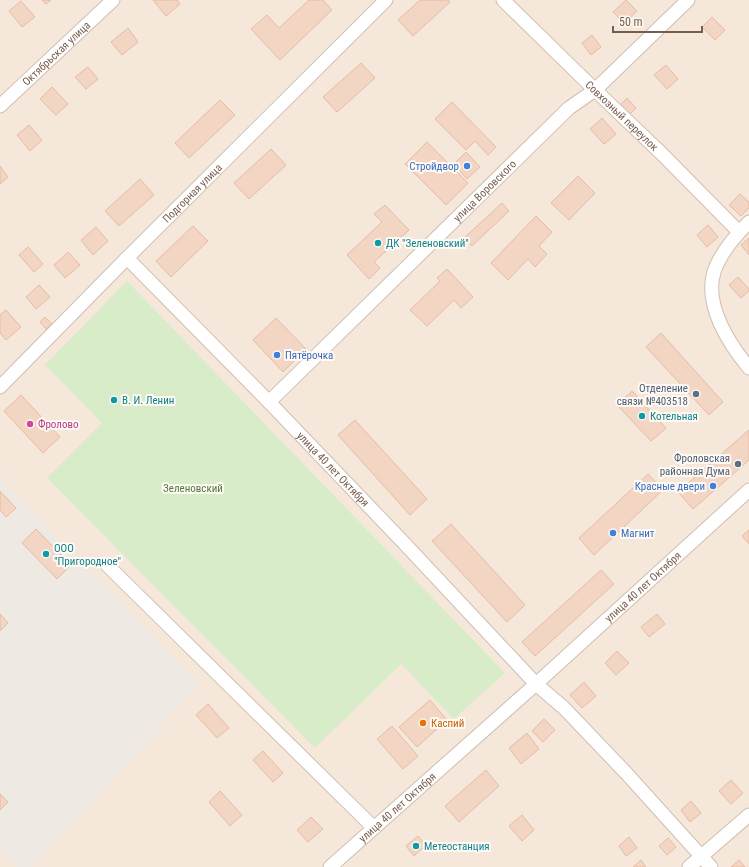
<svg xmlns="http://www.w3.org/2000/svg" width="749" height="867" font-family="'Roboto Condensed',sans-serif">
  <style>
    .residential { fill: #f5e8da }
    .industrial { fill: #efe9e4 }
    .green { fill: #d8ecc9 }
    .building { fill: #f3d5c3; stroke: #e6bba3 }
    .lines { fill: none; stroke-linecap: round; stroke-linejoin: round }
    .minor-casing { stroke: #d1beb0; stroke-width: 15 }
    .minor { stroke: #fff; stroke-width: 13 }
    .shop-dot { fill: #3f7fe0; stroke: #fffaf3; stroke-width: 1.5 }
    .culture-dot { fill: #0f9aa8; stroke: #fffaf3; stroke-width: 1.5 }
    .service-dot { fill: #5c6f8a; stroke: #fffaf3; stroke-width: 1.5 }
    .hotel-dot { fill: #d1479c; stroke: #fffaf3; stroke-width: 1.5 }
    .food-dot { fill: #e8710a; stroke: #fffaf3; stroke-width: 1.5 }
    .labels { text-anchor: middle; dominant-baseline: central; stroke-width: 4; stroke-linejoin: round; paint-order: stroke }
    .street-label { font-size: 11px; fill: #7a5c4d; stroke: #fffaf3 }
    .shop-label { font-size: 11px; fill: #366cbe; stroke: #fffaf3; text-anchor: end }
    .culture-label { font-size: 11px; fill: #0d838f; stroke: #fffaf3; text-anchor: start }
    .service-label { font-size: 11px; fill: #4e5e75; stroke: #fffaf3; text-anchor: end }
    .hotel-label { font-size: 11px; fill: #b23c85; stroke: #fffaf3; text-anchor: start }
    .park-label { font-size: 11px; fill: #537a41; stroke: #fffaf3 }
    .food-label { font-size: 11px; fill: #c56008; stroke: #fffaf3; text-anchor: start }
  </style>
  <rect width="100%" height="100%" fill="#fdf6ec"/>
  <path class="residential" d="M0,0H749V867H0Z"/>
  <path class="industrial" d="M0,477L199,685L32,867H18L0,851Z"/>
  <path class="green" d="M127,281L505,673L454,719L401,664L315,748L47,478L102,423L45,365Z"/>
  <path class="building" d="M42,0H51L46,4Z
    M153,0H177L180,4L166,16Z
    M309,0H323L332,10L280,60L251,29L267,15L279,28Z
    M420,0H448L450,2L413,36L398,20Z
    M626,0L637,11L624,23L613,12Z
    M21,1L35,17L22,27L9,11Z
    M712,17L725,30L715,40L702,27Z
    M128,28L138,42L122,55L111,42Z
    M592,35L601,47L591,55L582,43Z
    M361,63L375,78L337,112L323,97Z
    M666,65L678,79L667,89L654,75Z
    M88,67L98,79L86,89L75,77Z
    M52,87L68,104L56,115L40,99Z
    M627,98L636,108L628,116L619,106Z
    M220,100L235,115L189,158L175,143Z
    M452,102L496,147L488,155L475,141L466,150L435,119Z
    M602,118L616,134L604,144L590,129Z
    M29,125L42,140L30,151L17,135Z
    M427,142L468,183L446,205L405,164Z
    M271,149L286,165L249,199L234,183Z
    M466,152L480,167L467,179L454,164Z
    M0,166L8,177L0,184Z
    M578,176L595,193L569,220L551,203Z
    M140,179L154,195L119,226L105,211Z
    M740,194L749,202V208L741,216L729,205Z
    M502,203L509,211L472,246L464,238Z
    M385,205L409,230L374,262L380,268L369,279L347,255L382,222L374,214Z
    M536,216L552,232L539,246L547,254L535,267L528,259L508,280L491,263Z
    M708,225L718,237L707,247L697,235Z
    M193,226L208,241L171,277L156,261Z
    M96,227L108,241L93,255L81,240Z
    M749,238V255L741,245Z
    M28,247L43,264L34,272L19,255Z
    M68,252L80,265L65,278L54,265Z
    M447,269L473,297L461,308L454,300L427,326L410,310L440,281L437,278Z
    M738,277L749,289V291L741,298L729,285Z
    M39,285L50,297L36,309L26,297Z
    M6,310L21,327L6,340L0,333V315Z
    M45,317L52,324L46,329L40,322Z
    M276,318L306,349L283,372L253,340Z
    M661,333L723,402L709,415L646,347Z
    M632,391L666,428L651,441L617,405Z
    M21,395L60,437L43,453L4,411Z
    M355,420L427,499L410,515L338,435Z
    M749,430V460L693,509L678,492Z
    M648,474L663,490L594,555L579,538Z
    M0,491L16,508L6,517L0,510Z
    M451,524L525,605L507,622L432,541Z
    M36,529L71,565L57,579L22,543Z
    M749,530V544L742,536Z
    M601,570L614,584L535,656L522,642Z
    M0,614L8,623L0,631Z
    M657,614L665,624L649,637L641,627Z
    M617,651L629,663L616,675L605,663Z
    M584,682L596,696L582,708L570,695Z
    M430,700L447,720L417,747L399,727Z
    M208,704L229,728L217,738L196,715Z
    M544,719L555,730L543,742L532,731Z
    M392,726L418,756L403,769L377,739Z
    M527,733L539,749L521,764L509,748Z
    M263,751L283,773L273,782L253,760Z
    M486,770L499,786L459,822L445,806Z
    M731,780L743,793L731,804L719,791Z
    M220,791L242,815L230,826L209,802Z
    M0,794L8,802L0,810Z
    M691,801L701,813L690,822L681,810Z
    M522,815L534,830L522,841L509,826Z
    M311,817L323,829L308,842L297,830Z
    M418,836L426,845L414,856L406,846Z
    M629,837L637,848L626,856L619,846Z
    M668,838L676,847L667,855L659,846Z
    M641,860L646,867H633Z
    M739,860L745,867H731Z"/>
  <g class="lines">
    <g class="minor-casing">
      <g id="minor">
        <path id="s1" d="M503,0L595,90L662,154L739,232"/>
        <path id="s2" d="M0,106L113,0"/>
        <path d="M749,222C735,236 720,253 714,272C704,305 729,344 749,368"/>
        <path id="s3" d="M127,258L269,402L404,543L536,684L564,708L627,774L711,867"/>
        <path id="s4" d="M0,387L127,258L386,0"/>
        <path id="s5" d="M269,402L569,108L595,90L688,0"/>
        <path d="M107,565L374,828"/>
        <path id="s6" d="M330,867L536,684L749,490"/>
        <path d="M689,867L749,815"/>
      </g>
    </g>
    <use href="#minor" class="minor"/>
  </g>
  <g class="shop-dot">
    <circle cx="467" cy="166" r="4"/>
    <circle cx="277" cy="355" r="4"/>
    <circle cx="713" cy="486" r="4"/>
    <circle cx="613" cy="533" r="4"/>
  </g>
  <g class="culture-dot">
    <circle cx="378" cy="243" r="4"/>
    <circle cx="114" cy="400" r="4"/>
    <circle cx="642" cy="416" r="4"/>
    <circle cx="46" cy="554" r="4"/>
    <circle cx="416" cy="846" r="4"/>
  </g>
  <g class="service-dot">
    <circle cx="696" cy="394" r="4"/>
    <circle cx="738" cy="464" r="4"/>
  </g>
  <circle class="hotel-dot" cx="30" cy="424" r="4"/>
  <circle class="food-dot" cx="423" cy="723" r="4"/>
  <g class="labels">
    <g class="street-label">
      <text stroke="none"><textPath href="#s2" startOffset="77">Октябрьская улица</textPath></text>
      <text stroke="none"><textPath href="#s1" startOffset="166">Совхозный переулок</textPath></text>
      <text stroke="none"><textPath href="#s5" startOffset="302">улица Воровского</textPath></text>
      <text stroke="none"><textPath href="#s4" startOffset="273">Подгорная улица</textPath></text>
      <text stroke="none"><textPath href="#s3" startOffset="295">улица 40 лет Октября</textPath></text>
      <text stroke="none"><textPath href="#s6" startOffset="420">улица 40 лет Октября</textPath></text>
      <text stroke="none"><textPath href="#s6" startOffset="90">улица 40 лет Октября</textPath></text>
    </g>
    <g class="shop-label">
      <text x="459" y="166">Стройдвор</text>
      <text x="285" y="355" text-anchor="start">Пятёрочка</text>
      <text x="705" y="486">Красные двери</text>
      <text x="621" y="533" text-anchor="start">Магнит</text>
    </g>
    <g class="culture-label">
      <text x="386" y="243">ДК "Зеленовский"</text>
      <text x="122" y="400">В. И. Ленин</text>
      <text x="650" y="416">Котельная</text>
      <text x="54" y="548">ООО<tspan x="54" dy="13">"Пригородное"</tspan></text>
      <text x="424" y="846">Метеостанция</text>
    </g>
    <g class="service-label">
      <text x="688" y="388">Отделение<tspan x="688" dy="13">связи №403518</tspan></text>
      <text x="730" y="458">Фроловская<tspan x="730" dy="13">районная Дума</tspan></text>
    </g>
    <g class="hotel-label">
      <text x="38" y="424">Фролово</text>
    </g>
    <g class="park-label">
      <text x="193" y="488">Зеленовский</text>
    </g>
    <g class="food-label">
      <text x="431" y="723">Каспий</text>
    </g>
  </g>
  <path d="M613 26v6h89v-6" fill="none" stroke="#7a5c4d" stroke-width="2"/>
  <text x="619" y="26" font-size="12" fill="#7a5c4d" stroke="#fffaf3" stroke-width="3" paint-order="stroke">50 m</text>
</svg>
